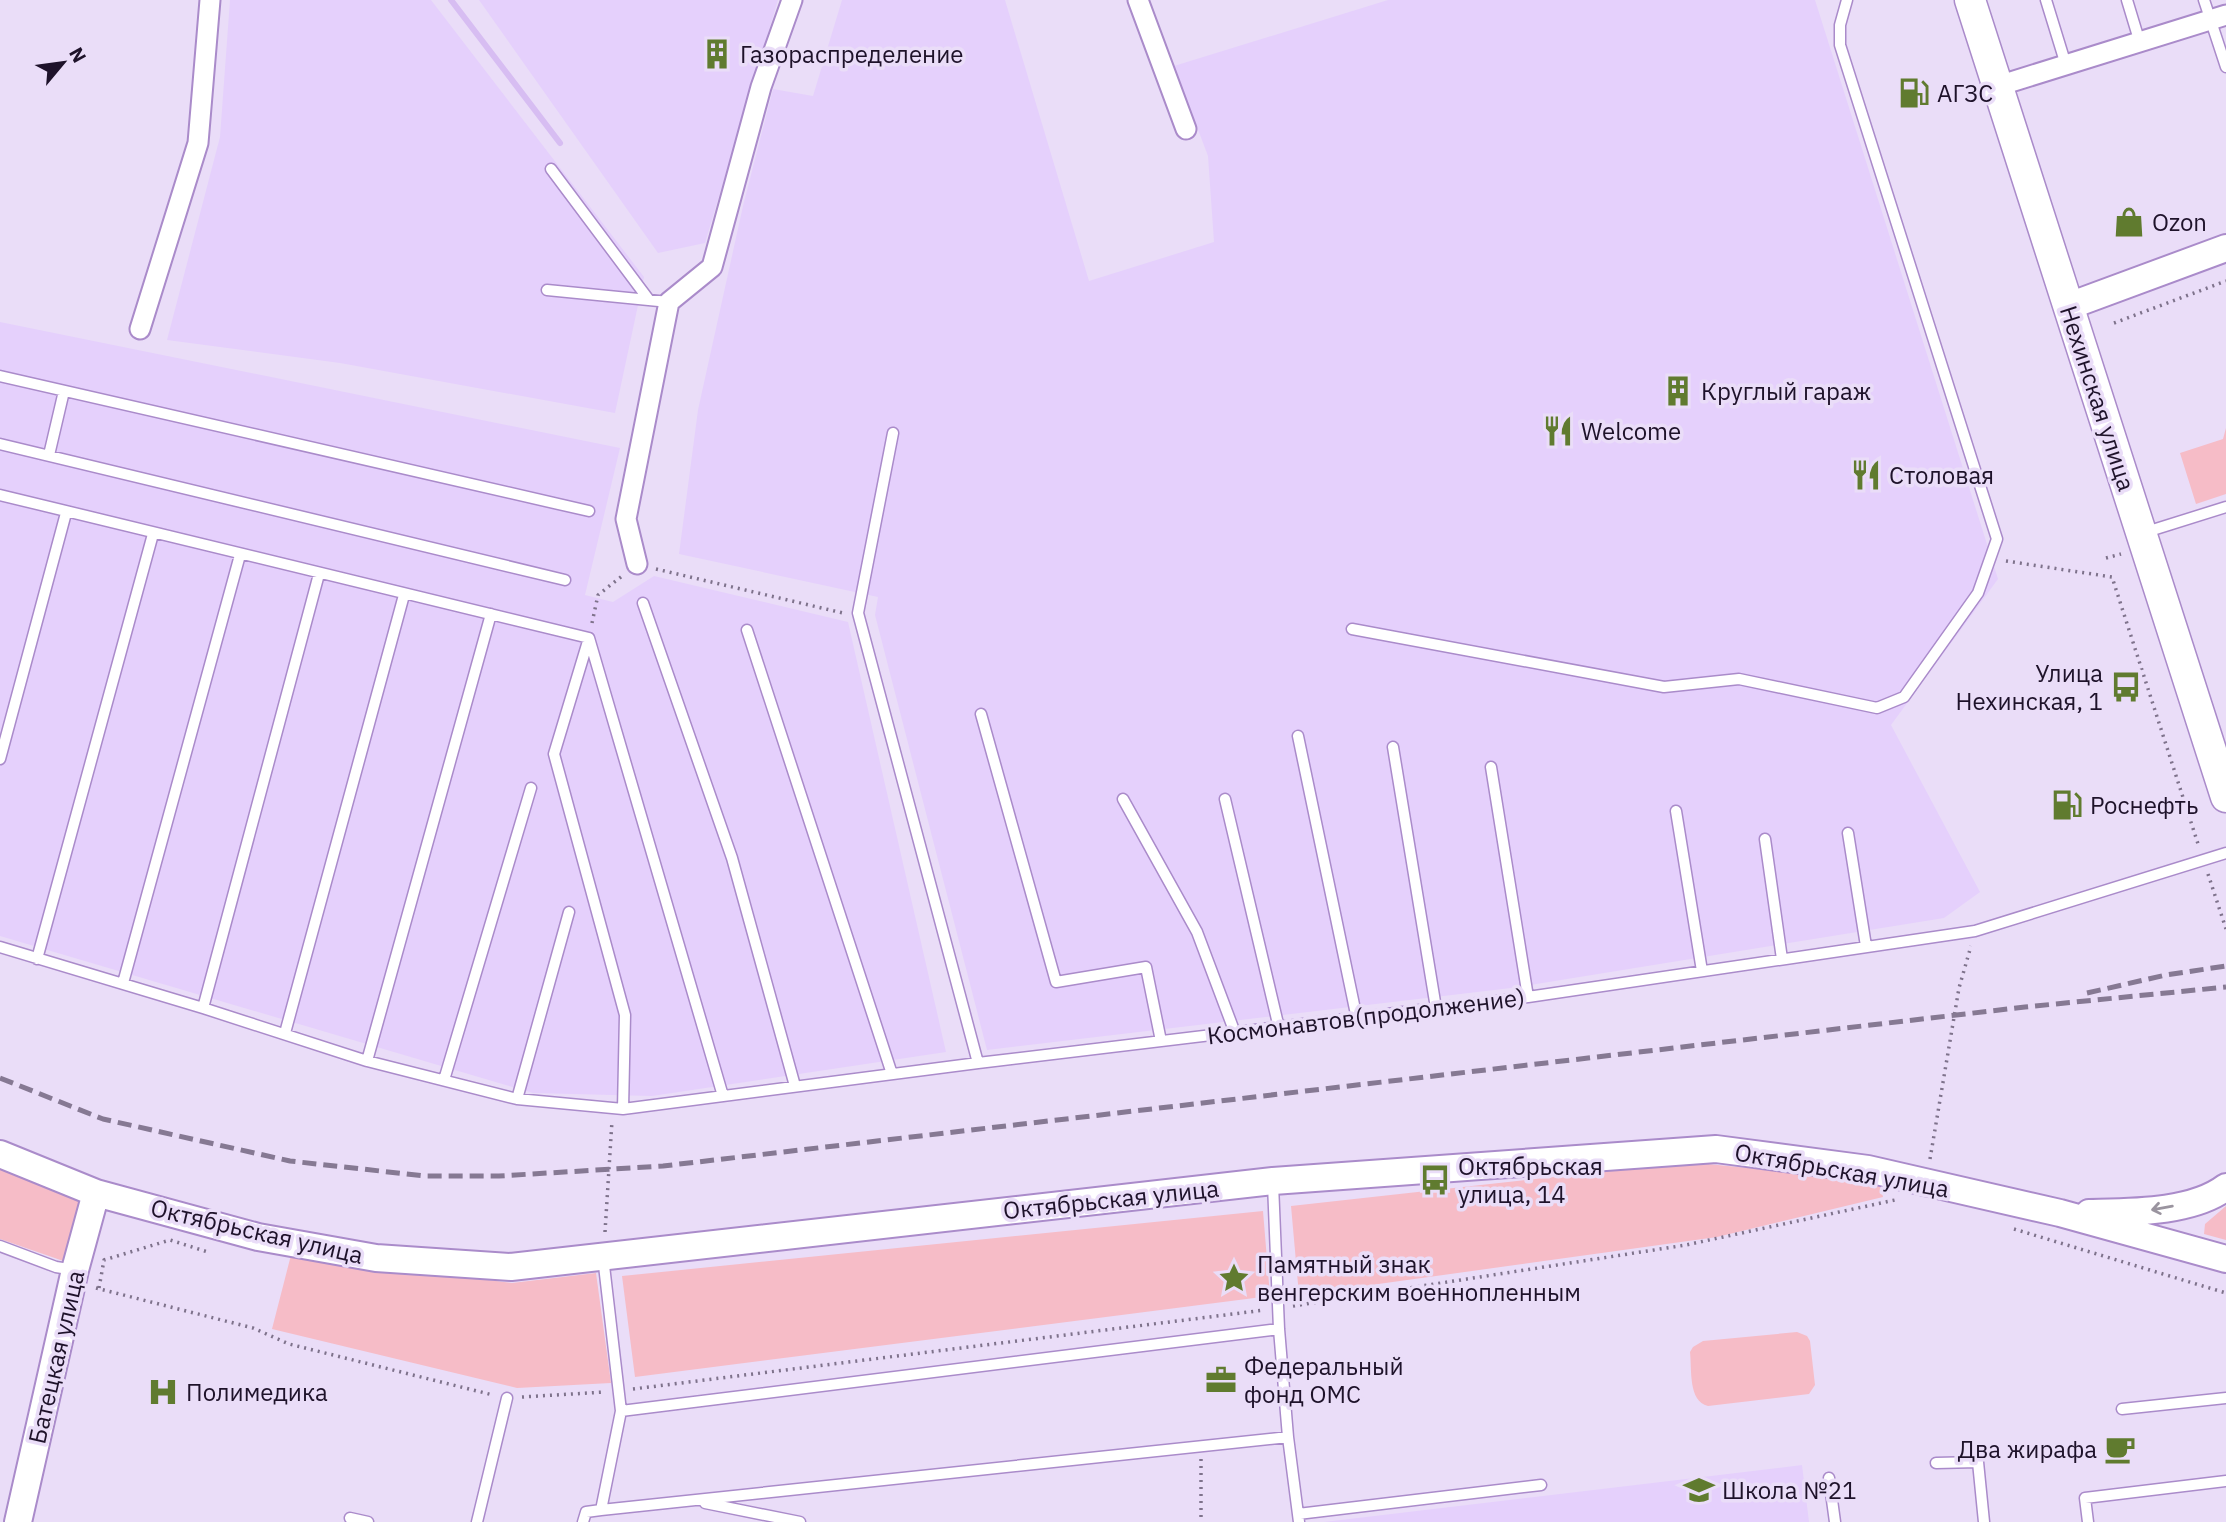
<svg xmlns="http://www.w3.org/2000/svg" width="2226" height="1522" font-family="'IBM Plex Sans',sans-serif">
  <style>
    .built { fill: #e5d0fc }
    .green { fill: #f6bcc7 }
    .lines { fill: none; stroke-linecap: round; stroke-linejoin: round }
    .stream { stroke: #d7bdf2; stroke-width: 6 }
    .lane-casing { stroke: #aa8bca; stroke-width: 13 }
    .street-casing { stroke: #aa8bca; stroke-width: 23 }
    .secondary-casing { stroke: #aa8bca; stroke-width: 30 }
    .primary-casing { stroke: #aa8bca; stroke-width: 33 }
    .path { stroke: #7e728b; stroke-width: 3.5; stroke-dasharray: 2 5; stroke-linecap: butt }
    .lane { stroke: #fff; stroke-width: 10 }
    .street { stroke: #fff; stroke-width: 19 }
    .secondary { stroke: #fff; stroke-width: 26 }
    .primary { stroke: #fff; stroke-width: 30 }
    .rail { stroke: #867993; stroke-width: 5; stroke-dasharray: 14 7; stroke-linecap: butt }
    .oneway { stroke: #9a949f }
    .labels { text-anchor: middle; dominant-baseline: central; stroke-width: 7; stroke-linejoin: round; paint-order: stroke }
    .poi-label { font-size: 24px; fill: #1e122a; stroke: #eaddf8; text-anchor: start }
    .street-label { font-size: 24px; fill: #1e122a; stroke: #eaddf8 }
  </style>
  <rect width="100%" height="100%" fill="#eaddf8"/>
  <path class="built" d="M230,0H431L644,277L615,413L340,363L167,340L220,137Z
    M479,0H778L705,243L658,253Z
    M842,0H1005L1089,281L1214,242L1208,156L1174,66L1388,0H1815L1998,579L1891,725L1980,892L1944,918L1511,988L987,1050L875,615L878,597L679,554L698,410L743,206L773,89L813,96Z
    M0,322L620,448L585,595L613,602L654,576L848,622L946,1052L652,1096L533,1093L0,936Z
    M1802,1465L1809,1522H1324L1644,1484Z"/>
  <path class="green" d="M2226,428V494L2196,504L2180,453L2223,439Z
    M1688,1162L1879,1181L1883,1197L1717,1237L1299,1295L1291,1206Z
    M0,1163L87,1197L72,1264L0,1239Z
    M2226,1206V1240L2204,1234L2205,1224Z
    M1263,1211L1270,1296L635,1377L622,1276Z
    M291,1255L512,1283L596,1273L611,1383L517,1388L272,1329Z
    M1797,1332L1807,1336L1810,1341L1815,1385L1809,1394L1708,1406C1688,1401 1692,1370 1690,1352L1693,1347L1703,1341Z"/>
  <g class="lines">
    <path class="stream" d="M451,0L560,143"/>
    <g class="lane-casing">
      <path id="lane" d="M2046,0L2066,65
        M2127,0L2140,43
        M2204,0L2226,67
        M551,169L649,300
        M547,290L669,302
        M0,376L589,511
        M893,433L858,613L978,1063
        M0,444L565,580
        M49,455L64,391
        M0,495L589,638L723,1096
        M2143,533L2226,507
        M643,603L732,858L795,1086
        M1352,629L1664,687L1739,679L1877,708L1904,697L1978,593L1997,539L1840,45V25L1847,0
        M747,630L892,1074
        M589,638L554,754L625,1015L623,1109
        M981,714L1056,982L1146,967L1161,1041
        M1298,736L1357,1019
        M1393,747L1436,1008
        M0,759L66,513
        M1491,767L1528,997
        M1123,799L1197,932L1235,1033
        M1225,799L1279,1028
        M1676,811L1702,971
        M1848,833L1866,946
        M1765,839L1782,959
        M0,947L203,1008L367,1061L517,1099L623,1109L978,1063L1528,997L1975,931L2226,853
        M37,959L153,534
        M123,983L240,555
        M203,1008L319,574
        M285,1033L404,595
        M367,1061L491,614
        M444,1080L531,788
        M517,1099L569,912
        M1273,1184L1279,1329L1288,1437L1299,1522
        M0,1246L56,1267L75,1270
        M2122,1409L2226,1398
        M621,1411L1279,1329
        M1936,1463L1978,1462L1984,1522
        M1829,1478L1835,1522
        M705,1503L800,1522
        M601,1510L1288,1437
        M1298,1514L1541,1485
        M350,1518L368,1522
        M477,1522L507,1398
        M583,1522L586,1512L601,1510L621,1411L603,1257
        M2088,1522L2085,1498L2226,1481"/>
    </g>
    <g class="street-casing">
      <path id="street" d="M1138,0L1186,129
        M1998,86L2226,15
        M140,329L198,143L210,0
        M637,564L626,519L669,302L712,267L761,87L792,0"/>
    </g>
    <g class="secondary-casing">
      <path id="secondary" d="M2069,306L2226,248
        M0,1154L96,1193L258,1237L376,1258L511,1267L1273,1181L1716,1149L1868,1169L2060,1213L2226,1259
        M2089,1213C2130,1212 2192,1213 2226,1187
        M18,1522L75,1270L96,1193"/>
    </g>
    <g class="primary-casing">
      <path id="primary" d="M1970,0L2226,797"/>
    </g>
    <path class="path" d="M2114,323L2226,281
      M2106,558L2121,554
      M2006,561L2112,577L2199,847
      M656,569L843,613
      M592,623L598,595L622,576
      M2208,874L2226,929
      M1930,1159L1959,988L1971,946
      M2014,1229L2226,1293
      M605,1232L612,1121
      M96,1288L253,1328L289,1344L493,1395
      M99,1288L104,1260L170,1240L208,1252
      M1293,1306L1686,1245L1895,1200
      M633,1389L1265,1310
      M522,1397L605,1392
      M1201,1459V1522"/>
    <use href="#lane" class="lane"/>
    <use href="#street" class="street"/>
    <use href="#secondary" class="secondary"/>
    <use href="#primary" class="primary"/>
    <path class="rail" d="M2087,993L2166,975L2226,966
      M0,1078L103,1119L290,1161L425,1176H499L663,1166L2025,1007L2226,987"/>
  </g>
  <defs><path id="oneway-shaft" d="M-6 0H5M1.5-3L5.5 0L1.5 3" fill="none" stroke-width="1.6" stroke-linecap="round" stroke-linejoin="round" transform="scale(1.75)"/></defs>
  <use class="oneway" href="#oneway-shaft" transform="translate(2162 1208) rotate(170)"/>
  <defs>
    <g id="building-bare" transform="scale(2.415)"><path d="M-4-6H4V6H1V3H-1V6H-4ZM-2.5-4.3h1.7v1.8h-1.7ZM.8-4.3h1.7v1.8H.8ZM-2.5-1h1.7V.8h-1.7ZM.8-1h1.7V.8H.8Z" fill="#607b2f" stroke="#eaddf8" stroke-width="2.5" paint-order="stroke"/></g>
    <g id="fuel-bare" transform="scale(2.415)"><path d="M-5.5-6h7V0h2V4h1.3V-2.5L3-4.5l.8-.8L6-3V5H2.5V1h-1V6h-7ZM-4.2-4.7v3.2H.2V-4.7Z" fill="#607b2f" stroke="#eaddf8" stroke-width="2.5" paint-order="stroke"/></g>
    <g id="shop-bare" transform="scale(2.415)"><path d="M-5-2.5h2.3a2.7 3.5 0 0 1 5.4 0H5L5.5 6h-11ZM-1.5-2.5h3a1.5 2.3 0 0 0-3 0Z" fill="#607b2f" stroke="#eaddf8" stroke-width="2.5" paint-order="stroke"/></g>
    <g id="restaurant-bare" transform="scale(2.415)"><path d="M-5-6h1v4h1v-4h1v4h1v-4h1v5L-1.5 .5V6h-2V.5L-5-1ZM5-6V6H3V1.5H1.5Q1.5-4 5-6Z" fill="#607b2f" stroke="#eaddf8" stroke-width="2.5" paint-order="stroke"/></g>
    <g id="bus-bare" transform="scale(2.415)"><path d="M-5-6H5V4H4V6H2V4H-2V6H-4V4H-5ZM-3.5-4V0h7V-4ZM-3.5 1.2v1.5H-2V1.2ZM2 1.2v1.5H3.5V1.2Z" fill="#607b2f" stroke="#eaddf8" stroke-width="2.5" paint-order="stroke"/></g>
    <g id="sight-bare" transform="scale(2.415)"><path d="M0-6L1.8-2.2L6-1.7L2.9 1.2L3.7 5.4L0 3.3L-3.7 5.4L-2.9 1.2L-6-1.7L-1.8-2.2Z" fill="#607b2f" stroke="#eaddf8" stroke-width="2.5" paint-order="stroke"/></g>
    <g id="office-bare" transform="scale(2.415)"><path d="M-6-3h4V-5.5h4V-3h4V5H-6ZM-1-4.5V-3h2v-1.5ZM-6 0V1H6V0Z" fill="#607b2f" stroke="#eaddf8" stroke-width="2.5" paint-order="stroke"/></g>
    <g id="hospital-bare" transform="scale(2.415)"><path d="M-5-5h3v3.5h4V-5h3V5h-3V1.5h-4V5h-3Z" fill="#607b2f" stroke="#eaddf8" stroke-width="2.5" paint-order="stroke"/></g>
    <g id="cafe-bare" transform="scale(2.415)"><path d="M-5.5-4.5H6V0H3Q3 3.5 0 3.5H-2.5Q-5.5 3.5-5.5 0ZM3-3.2v2h1.7v-2ZM-6 4.5H4V6H-6Z" fill="#607b2f" stroke="#eaddf8" stroke-width="2.5" paint-order="stroke"/></g>
    <g id="school-bare" transform="scale(2.415)"><path d="M0-5L7-2L0 1L-7-2ZM-4 1L0 2.5L4 1V4Q0 6-4 4Z" fill="#607b2f" stroke="#eaddf8" stroke-width="2.5" paint-order="stroke"/></g>
  </defs>
  <g fill-rule="evenodd">
    <use href="#building-bare" x="717" y="54"/>
    <use href="#fuel-bare" x="1914" y="93"/>
    <use href="#shop-bare" x="2129" y="222"/>
    <use href="#building-bare" x="1678" y="391"/>
    <use href="#restaurant-bare" x="1558" y="431"/>
    <use href="#restaurant-bare" x="1866" y="475"/>
    <use href="#bus-bare" x="2126" y="687"/>
    <use href="#fuel-bare" x="2067" y="805"/>
    <use href="#bus-bare" x="1435" y="1180"/>
    <use href="#sight-bare" x="1234" y="1278"/>
    <use href="#office-bare" x="1221" y="1380"/>
    <use href="#hospital-bare" x="163" y="1392"/>
    <use href="#cafe-bare" x="2120" y="1449"/>
    <use href="#school-bare" x="1699" y="1490"/>
  </g>
  <g class="labels">
    <g class="poi-label">
      <text x="740" y="54">Газораспределение</text>
      <text x="1937" y="93">АГЗС</text>
      <text x="2152" y="222">Ozon</text>
      <text x="1701" y="391">Круглый гараж</text>
      <text x="1581" y="431">Welcome</text>
      <text x="1889" y="475">Столовая</text>
      <text x="2103" y="673" text-anchor="end">Улица<tspan x="2103" dy="28">Нехинская, 1</tspan></text>
      <text x="2090" y="805">Роснефть</text>
      <text x="1458" y="1166">Октябрьская<tspan x="1458" dy="28">улица, 14</tspan></text>
      <text x="1257" y="1264">Памятный знак<tspan x="1257" dy="28">венгерским военнопленным</tspan></text>
      <text x="1244" y="1366">Федеральный<tspan x="1244" dy="28">фонд ОМС</tspan></text>
      <text x="186" y="1392">Полимедика</text>
      <text x="2097" y="1449" text-anchor="end">Два жирафа</text>
      <text x="1722" y="1490">Школа №21</text>
    </g>
    <g class="street-label">
      <text transform="translate(2098 398) rotate(72)">Нехинская улица</text>
      <text transform="translate(1366 1016) rotate(-7)">Космонавтов(продолжение)</text>
      <text transform="translate(1842 1170) rotate(10)">Октябрьская улица</text>
      <text transform="translate(1111 1199) rotate(-6)">Октябрьская улица</text>
      <text transform="translate(257 1231) rotate(13)">Октябрьская улица</text>
      <text transform="translate(56 1357) rotate(-77)">Батецкая улица</text>
    </g>
  </g>
  <g transform="translate(63 63) rotate(61)" stroke="#eaddf8" stroke-width="5" paint-order="stroke">
  <path d="M0-5L12 26L0 18L-12 26Z" fill="#1e122a"/>
  <text y="-10" font-size="19" font-weight="bold" text-anchor="middle" fill="#1e122a">N</text>
  </g>
</svg>
